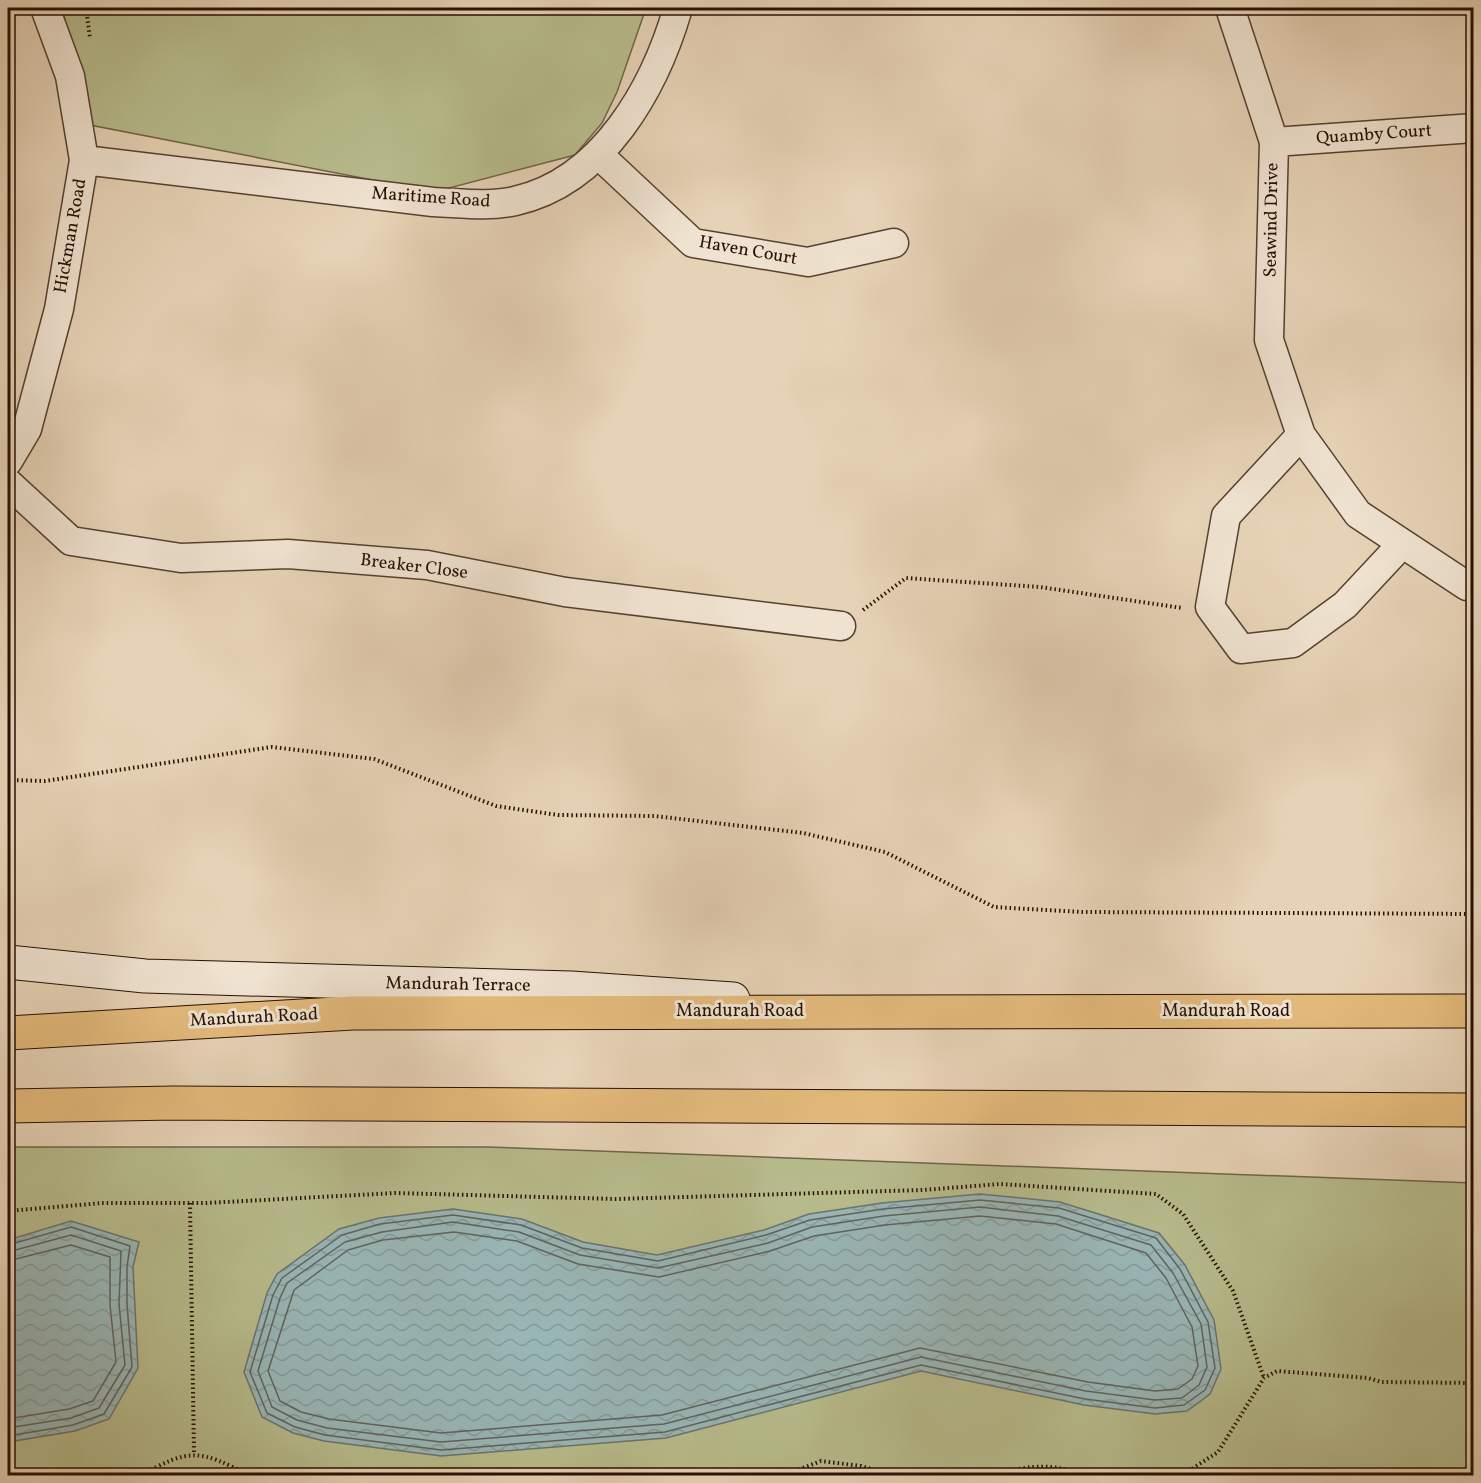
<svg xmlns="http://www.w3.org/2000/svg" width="1481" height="1483" font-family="Vollkorn,serif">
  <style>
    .green { fill: #b7bb8c; stroke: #6e6647; stroke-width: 1.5 }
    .water { fill: url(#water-waves); stroke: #6b746e; stroke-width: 1.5 }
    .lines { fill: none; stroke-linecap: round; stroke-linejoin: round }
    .shore { stroke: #60635c; stroke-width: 1.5 }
    .street-casing { stroke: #56402f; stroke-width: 31 }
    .secondary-casing { stroke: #261002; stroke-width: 35 }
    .highway-casing { stroke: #261002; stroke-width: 35 }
    .path { stroke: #261002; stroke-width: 4; stroke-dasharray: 1.5 3; stroke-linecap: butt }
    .street { stroke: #efe2d0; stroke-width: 28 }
    .secondary { stroke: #efe2d0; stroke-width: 33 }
    .highway { stroke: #e3b97b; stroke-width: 33 }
    .labels { text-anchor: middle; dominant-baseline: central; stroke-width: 6; stroke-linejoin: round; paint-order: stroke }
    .street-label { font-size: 18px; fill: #261002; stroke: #efe2d0 }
  </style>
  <defs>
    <pattern id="water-waves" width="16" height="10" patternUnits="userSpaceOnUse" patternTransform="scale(1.5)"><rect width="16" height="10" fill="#99b6b6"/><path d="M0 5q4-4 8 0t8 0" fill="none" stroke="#849b9b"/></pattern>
  </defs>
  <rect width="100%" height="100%" fill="#e6d2b6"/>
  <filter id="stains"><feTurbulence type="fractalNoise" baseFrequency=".00333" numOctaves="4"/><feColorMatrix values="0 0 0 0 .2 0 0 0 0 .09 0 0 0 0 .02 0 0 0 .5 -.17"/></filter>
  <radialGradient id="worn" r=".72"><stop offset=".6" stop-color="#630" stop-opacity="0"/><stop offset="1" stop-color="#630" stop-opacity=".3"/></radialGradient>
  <path class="green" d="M62,8H646L617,92L602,123L575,155L434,192L90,125Z
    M8,1147H487L1473,1183V1475L8,1476Z"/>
  <path class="water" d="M980,1194L1060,1202L1159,1233L1185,1265L1214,1320L1221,1369L1210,1394L1187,1411L1155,1414L1084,1405L921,1371L666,1438L441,1456L324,1441L293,1433L262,1417L244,1372L267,1293L277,1274L339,1229L379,1218L453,1209L522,1219L583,1242L657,1255L764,1230L809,1214L882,1203Z
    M71,1221L139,1242L133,1267L138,1368L109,1419L75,1431L8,1442V1240Z"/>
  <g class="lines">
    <path class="shore" d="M980,1200L1059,1208L1156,1238L1180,1269L1208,1322L1215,1368L1205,1390L1184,1405L1155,1408L1085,1399L921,1365L665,1432L441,1450L325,1435L295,1427L267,1413L250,1372L273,1295L282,1278L342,1235L380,1224L453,1215L521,1225L582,1248L658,1261L766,1235L810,1220L883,1209Z
      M980,1207L1058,1216L1151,1245L1173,1273L1201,1324L1207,1367L1199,1385L1182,1398L1155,1400L1086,1391L921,1357L664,1424L441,1442L327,1428L297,1420L272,1407L258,1371L280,1298L287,1283L345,1242L382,1232L453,1222L519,1232L580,1255L658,1268L768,1243L812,1227L884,1216Z
      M980,1216L1056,1224L1146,1253L1166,1278L1192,1327L1198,1366L1192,1379L1178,1389L1155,1391L1088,1382L920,1348L662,1415L441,1433L329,1419L301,1412L280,1401L268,1371L294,1290L348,1250L383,1240L454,1232L517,1241L578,1264L659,1277L770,1251L814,1236L885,1225Z
      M8,1245L71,1227L130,1246L127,1267V1304L132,1367L104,1414L73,1425L8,1436
      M8,1252L71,1235L121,1251L119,1304L125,1365L99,1408L71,1418L8,1428
      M8,1261L71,1245L110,1257V1305L116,1362L93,1401L69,1409L8,1419"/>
    <g class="street-casing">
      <path id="street" d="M1230,8L1274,142L1269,340L1301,435L1358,514L1467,586H1474
        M1274,142L1474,128
        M598,154L693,243L808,262L894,243
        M84,160L433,202C461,203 488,207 515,201C604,181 655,87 678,8
        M1301,435L1226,516L1210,607L1241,649L1293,643L1345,605L1402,544
        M8,461L27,429L59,309L84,160L70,76L45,8
        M8,483L71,541L181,558L288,554L427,565L565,592L841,626"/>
    </g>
    <g class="secondary-casing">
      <path id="secondary" d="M8,962L145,976L571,988L733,999"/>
    </g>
    <g class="highway-casing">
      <path id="highway" d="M8,1033L353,1013L1474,1011
        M8,1106L174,1103L1474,1110"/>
    </g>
    <path class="path" d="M86,8L90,38
      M863,610L906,578L1040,587L1182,608
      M8,780L45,781L272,747L374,759L496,806L558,815L654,816L803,833L885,852L994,907L1083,912L1474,914
      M190,1203L194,1454
      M8,1211L102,1203H207L395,1193L616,1199L923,1190L1000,1184L1156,1194L1183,1214L1233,1291L1264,1378
      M139,1476C191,1448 198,1449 251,1476
      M782,1476L821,1461L861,1466L895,1476
      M993,1476C1034,1463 1051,1464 1091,1476
      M1181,1476L1218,1452L1264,1378L1277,1371L1368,1378L1381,1382L1474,1383"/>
    <use href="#street" class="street"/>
    <use href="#secondary" class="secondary"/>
    <use href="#highway" class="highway"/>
  </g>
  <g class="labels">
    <g class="street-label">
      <text transform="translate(1374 135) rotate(-4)">Quamby Court</text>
      <text transform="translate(431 198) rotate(4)">Maritime Road</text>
      <text transform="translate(1272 220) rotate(-89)">Seawind Drive</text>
      <text transform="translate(71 236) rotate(-80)">Hickman Road</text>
      <text transform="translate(748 251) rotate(10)">Haven Court</text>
      <text transform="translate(414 567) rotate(7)">Breaker Close</text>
      <text transform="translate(458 985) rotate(1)">Mandurah Terrace</text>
      <text x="740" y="1011">Mandurah Road</text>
      <text x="1226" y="1011">Mandurah Road</text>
      <text transform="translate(254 1018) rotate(-3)">Mandurah Road</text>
    </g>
  </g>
  <rect width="1481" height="1483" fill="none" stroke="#e6d2b6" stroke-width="30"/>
  <rect x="9" y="9" width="1463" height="1465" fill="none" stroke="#261002" stroke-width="3"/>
  <rect x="15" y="15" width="1451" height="1453" fill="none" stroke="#261002" stroke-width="1.5"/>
  <rect width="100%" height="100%" filter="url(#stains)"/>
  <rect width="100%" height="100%" fill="url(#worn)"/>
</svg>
